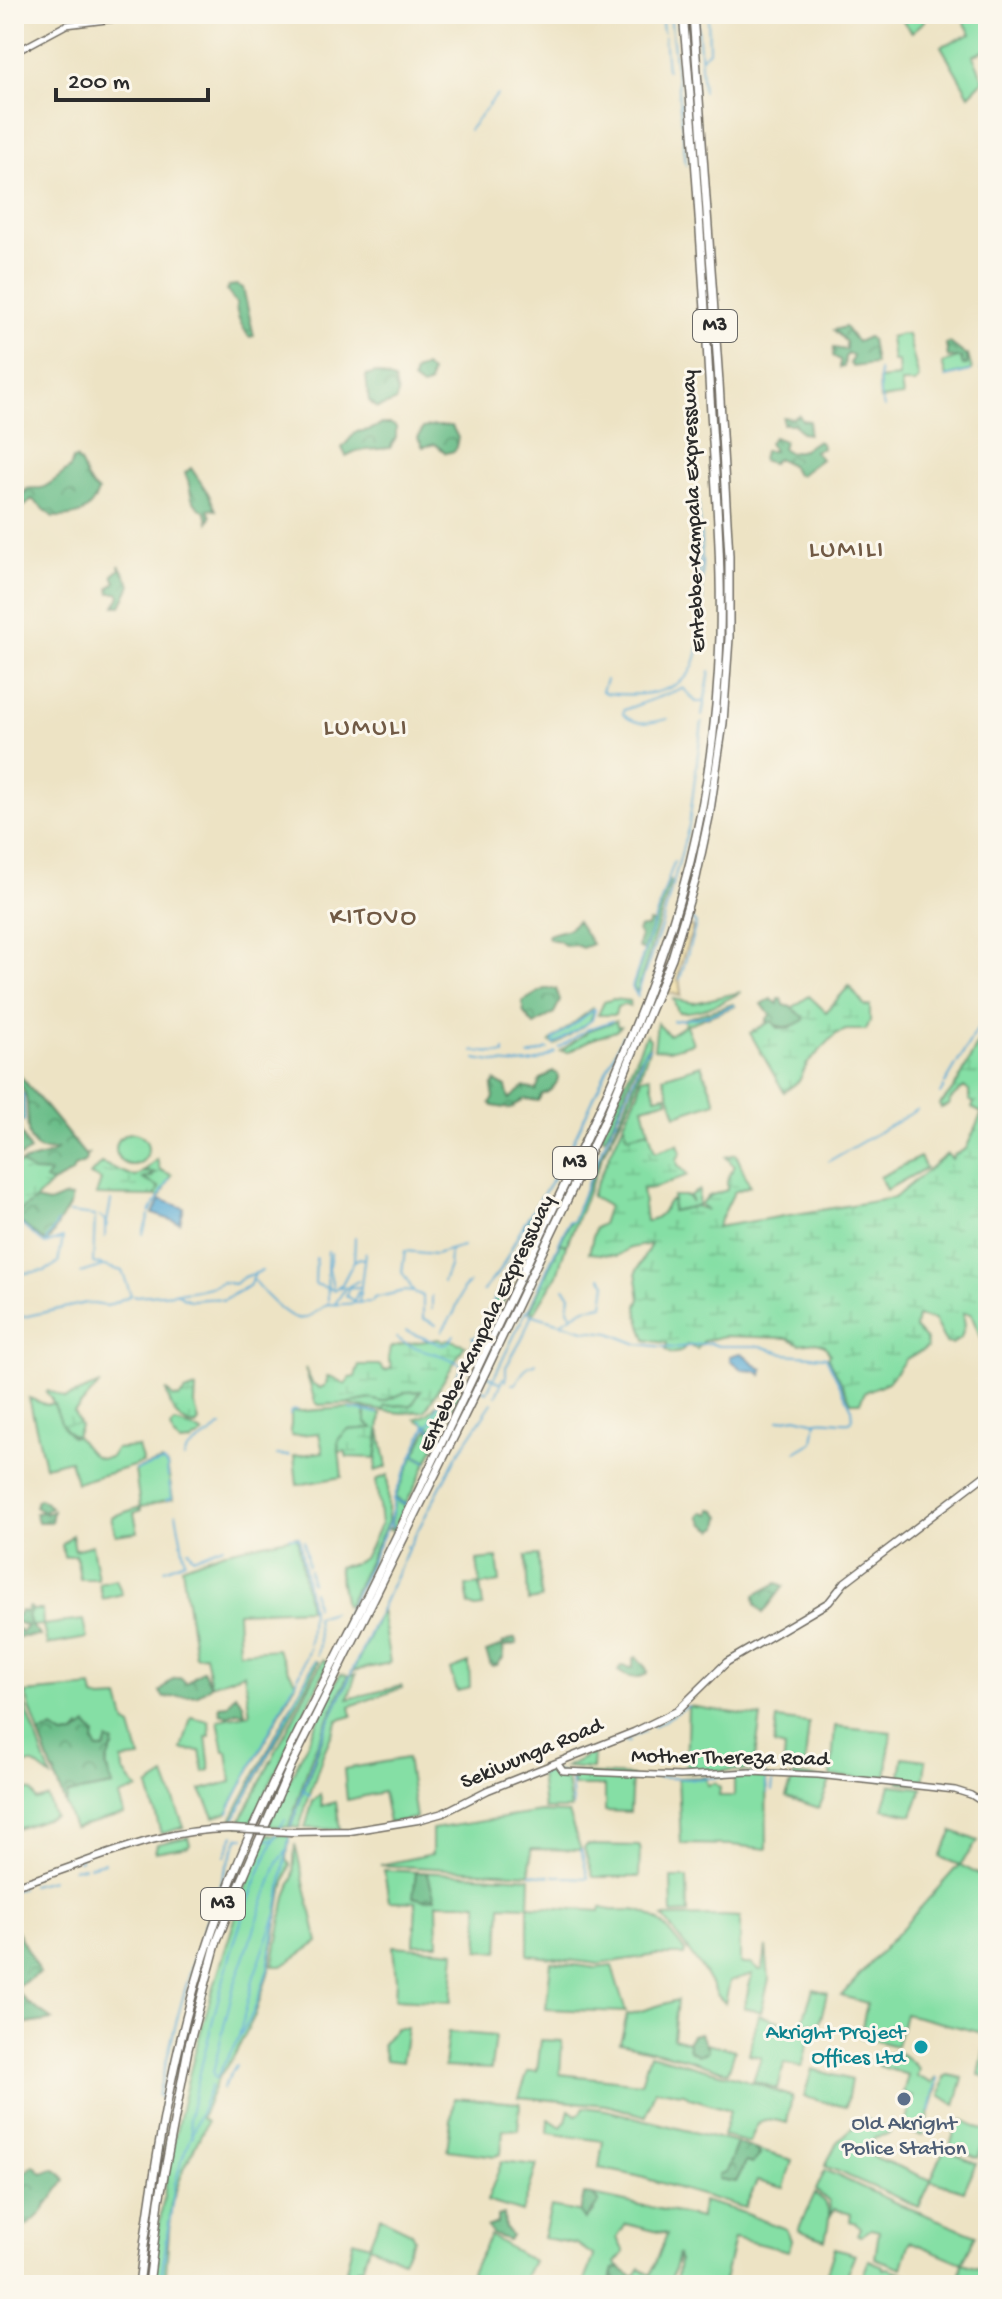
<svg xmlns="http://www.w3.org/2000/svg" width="1002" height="2299" font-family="'Gochi Hand',sans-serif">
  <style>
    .grass { fill: #85dfa5; stroke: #588568; stroke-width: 2 }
    .forest { fill: url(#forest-crowns); stroke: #4c745a; stroke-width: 2 }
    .wetland { fill: url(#wetland-marsh); stroke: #588568; stroke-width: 2 }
    .sand { fill: url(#sand-dots); stroke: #8c8264; stroke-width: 2 }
    .park { fill: url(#park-crowns); stroke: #588568; stroke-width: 2 }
    .water { fill: #59aad4; stroke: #426a80; stroke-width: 2 }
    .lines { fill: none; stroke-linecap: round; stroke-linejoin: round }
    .stream { stroke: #59aad4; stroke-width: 2 }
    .minor-casing { stroke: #6f6b61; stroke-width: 8 }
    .major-casing { stroke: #6f6b61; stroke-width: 9 }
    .highway-casing { stroke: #6f6b61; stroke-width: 10 }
    .minor { stroke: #fff; stroke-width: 5 }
    .major { stroke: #fff; stroke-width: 6 }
    .highway { stroke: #fff; stroke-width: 7 }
    .major-bridge-casing { stroke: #6f6b61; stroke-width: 9; stroke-linecap: butt }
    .major-bridge { stroke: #fff; stroke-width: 6 }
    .culture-dot { fill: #0f9aa8; stroke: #fbf7ec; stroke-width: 3 }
    .service-dot { fill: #5c6f8a; stroke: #fbf7ec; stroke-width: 3 }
    .labels { text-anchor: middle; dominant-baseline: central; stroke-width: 6; stroke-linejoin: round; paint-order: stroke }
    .shield { fill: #fbf7ec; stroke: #696865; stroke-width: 2 }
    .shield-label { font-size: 20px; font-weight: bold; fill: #2b2b2b }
    .street-label { font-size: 22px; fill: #2b2b2b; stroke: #fbf7ec }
    .culture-label { font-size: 22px; fill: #0d838f; stroke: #fbf7ec; text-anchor: end }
    .service-label { font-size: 22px; fill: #4e5e75; stroke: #fbf7ec }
    .quarter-label { font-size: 26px; letter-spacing: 2px; fill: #715a45; stroke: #fbf7ec }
  </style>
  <defs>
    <pattern id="forest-crowns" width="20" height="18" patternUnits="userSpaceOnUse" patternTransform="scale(2)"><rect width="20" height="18" fill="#6cbe8a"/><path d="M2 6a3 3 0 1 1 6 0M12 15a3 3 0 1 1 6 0" fill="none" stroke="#599b71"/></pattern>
    <pattern id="wetland-marsh" width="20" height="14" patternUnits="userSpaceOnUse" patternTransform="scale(2)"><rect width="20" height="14" fill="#85dfa5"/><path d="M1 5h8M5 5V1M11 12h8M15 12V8" fill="none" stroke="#73c08e"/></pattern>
    <pattern id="sand-dots" width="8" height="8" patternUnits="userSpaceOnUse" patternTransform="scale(2)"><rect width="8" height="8" fill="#eeda9e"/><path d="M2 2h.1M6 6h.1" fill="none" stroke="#cb8" stroke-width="1.8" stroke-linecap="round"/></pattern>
    <pattern id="park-crowns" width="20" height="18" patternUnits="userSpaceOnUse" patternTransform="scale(2)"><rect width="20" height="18" fill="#85dfa5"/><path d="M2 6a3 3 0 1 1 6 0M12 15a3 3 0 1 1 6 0" fill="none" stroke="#73c08e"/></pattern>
  </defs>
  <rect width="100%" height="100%" fill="#fbf7ec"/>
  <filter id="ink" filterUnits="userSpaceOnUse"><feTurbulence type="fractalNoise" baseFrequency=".0125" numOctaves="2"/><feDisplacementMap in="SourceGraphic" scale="16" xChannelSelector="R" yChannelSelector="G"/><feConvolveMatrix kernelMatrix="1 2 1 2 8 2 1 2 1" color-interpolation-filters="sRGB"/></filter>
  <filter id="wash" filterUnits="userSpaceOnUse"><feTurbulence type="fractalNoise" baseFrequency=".006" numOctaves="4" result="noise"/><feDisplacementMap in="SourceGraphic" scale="32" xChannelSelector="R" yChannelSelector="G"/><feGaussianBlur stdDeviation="1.8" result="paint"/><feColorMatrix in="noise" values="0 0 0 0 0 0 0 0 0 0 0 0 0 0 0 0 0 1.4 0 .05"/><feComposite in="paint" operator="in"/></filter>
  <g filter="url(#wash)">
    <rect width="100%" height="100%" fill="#ede3c4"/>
    <path class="grass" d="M906,14H919L925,21L912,32L901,19Z
      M970,14H988V49L973,56L984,80L969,95L941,46L971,34L963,20Z
      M902,334L908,335L919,379L915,383H901L903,396L880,399L879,379L899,377L898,361H893L890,337Z
      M968,355L972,370L946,377L942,363Z
      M669,880L671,882L637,992L633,987Z
      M741,992C724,1002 698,1014 678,1012L673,999L694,1003Z
      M613,999L630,1001V1006L625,1004L617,1007L615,1015H598L604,1002Z
      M733,1004L735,1006L686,1025L693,1043L669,1050L654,1049L657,1023L669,1035L685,1025L684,1019Z
      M593,1008L594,1011L590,1021L555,1045L550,1042Z
      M616,1021L617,1026H621L616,1031L590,1040L569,1052L561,1051L590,1030Z
      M646,1035L650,1039L649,1046C630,1065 622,1113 604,1138L601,1136Z
      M649,1049L634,1095L603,1155L568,1242L566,1245L560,1243L570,1222L573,1221C593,1164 629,1112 644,1053Z
      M701,1065L716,1102L676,1115L663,1077Z
      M650,1076L656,1097L666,1095L668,1100L643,1107L649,1131L626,1137L624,1123L638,1093L642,1078Z
      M116 1149a16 16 0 1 1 32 0a16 16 0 1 1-32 0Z
      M920,1157L926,1168L886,1190L880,1177Z
      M157,1159L160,1170L172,1175L161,1196H155L159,1188L141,1179L152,1177L155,1173L143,1172Z
      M699,1190L698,1205L671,1212L673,1196H687L692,1202L689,1196Z
      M539,1205L547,1209L537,1231L525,1226Z
      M529,1230L536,1233L518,1270L511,1265Z
      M510,1267L517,1272L504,1301L496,1296Z
      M496,1298L503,1303L484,1343L477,1337Z
      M449,1390L459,1394L440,1433L416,1419L428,1414L436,1405L452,1403L454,1399L450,1396Z
      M422,1391L412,1405L385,1406L383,1411L344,1404L371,1399L382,1402L406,1392Z
      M29,1398L47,1405L53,1403C60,1415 63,1426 71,1437L76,1436C88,1449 91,1462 111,1457L115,1449L138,1447L143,1463L76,1483L70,1460L45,1466Z
      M345,1408L366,1410L365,1416L374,1428L347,1430L338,1440L342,1477L297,1485L294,1456L323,1452L319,1433L291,1436V1412Z
      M428,1429L439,1436L428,1461L415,1454Z
      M380,1430L387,1467L375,1471Z
      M414,1455L427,1462L406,1504L395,1498Z
      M161,1461L167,1465L173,1499L141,1507V1510L134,1513L138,1532L116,1535L111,1517L140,1507L135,1470Z
      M388,1475V1522L348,1605L345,1606L338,1567C373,1562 365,1551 381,1524L376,1480Z
      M394,1500L405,1506L393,1531L388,1529L391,1528Z
      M72,1535L75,1550L92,1545L98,1579H80L76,1555L64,1557L62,1545Z
      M297,1536L309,1609L237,1612L239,1652L277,1649L296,1683L227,1813L214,1817L201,1790L231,1782L227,1751H224L218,1720L250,1714L244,1673L211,1685L205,1655L195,1656L182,1567L222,1552Z
      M538,1555L541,1599L528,1601L526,1556Z
      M497,1558L500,1582L480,1585L483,1607L475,1608L469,1605L466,1586L480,1584L477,1560Z
      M116,1579L122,1594L103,1599L99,1583Z
      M32,1610H42L43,1625L83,1620L87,1638L47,1645L43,1625L31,1626L28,1615Z
      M381,1610L390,1663L353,1671Z
      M323,1660L328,1663L250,1825H238Z
      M315,1661L318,1662L308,1684L233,1821L232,1818Z
      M469,1663L470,1688L457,1691L450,1670Z
      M340,1674L348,1675L312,1756L289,1827L268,1826Z
      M356,1674L348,1699L401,1686L402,1688L350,1706L352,1716L338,1720L323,1754L299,1828L291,1827L326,1728L351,1675Z
      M14,1675L51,1777L34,1764H14Z
      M92,1687L94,1697L101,1699L119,1698L126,1724L131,1727L140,1758L122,1760L123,1771L138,1789L119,1796L124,1814L74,1828L65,1804L68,1794L113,1786C107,1771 102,1762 113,1748L98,1749L80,1728L74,1735L63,1736L53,1729L39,1734L25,1693Z
      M688,1706L761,1717L753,1770L686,1772Z
      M191,1717L209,1721L210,1736H206L210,1770L204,1772L200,1751L182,1750Z
      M777,1719L809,1723L804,1772L783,1770L785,1748L774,1745Z
      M835,1726L891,1732L886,1780L831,1776Z
      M593,1753L592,1769L565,1767Z
      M903,1757L926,1760L923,1784L899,1782Z
      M407,1758L416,1818L389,1823L383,1792L347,1800L344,1769Z
      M551,1770L563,1773L567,1780L571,1809H544L540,1774Z
      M575,1773L632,1776L630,1812L605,1811V1786H573L572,1775Z
      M755,1774L766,1775L767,1849L732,1845L681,1844L678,1778L705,1777L707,1785L715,1783L720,1788L719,1796H734V1776Z
      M794,1775L831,1779L819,1808L786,1797Z
      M165,1776L184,1827L161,1834L148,1787Z
      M890,1785L923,1788L912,1815L883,1809Z
      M23,1789L32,1791L36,1800L47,1797L54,1816L14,1830V1792Z
      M320,1794L322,1806L336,1802L340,1830L305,1828L313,1801Z
      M541,1812L568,1813L581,1850L531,1849L530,1874L380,1865L432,1854V1829Z
      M953,1831L978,1841L960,1865L988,1879V2077L979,2075L987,2034L905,2014L897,2046L860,2037L867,2003L841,1996L959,1865L940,1857Z
      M264,1834L288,1835L289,1838L287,1859L290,1865L281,1896L270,1968L255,2015L234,2056L218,2078L201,2118L207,2122L183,2171L171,2205L165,2285H153C164,2148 201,2021 244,1892C251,1873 256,1853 264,1834Z
      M188,1837L190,1844L188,1846L155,1852L157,1844Z
      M295,1844L318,1942L282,1966H273L286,1896L293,1879Z
      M587,1845L640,1846L639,1877H593L584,1848Z
      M384,1870L530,1878L529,1906L600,1911L601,1907C610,1912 621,1910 632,1910C658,1912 669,1932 685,1951L684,1955H655L599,1964L528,1955V1906L501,1905L499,1952L479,1950L478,1903H437L438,1944H414L416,1902L389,1901Z
      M671,1878H687L688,1913L672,1914Z
      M722,1916L740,1917V1964H751L759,1970L763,1969L766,1947L769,1979L761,2012L744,2008L752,1974L730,1981L725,2003L718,1996L703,1970L663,1917Z
      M393,1946L455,1951L451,2002L395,1999L396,1980Z
      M551,1962L596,1968L612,1966L626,2012L546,2009Z
      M677,2000L673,2038L689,2042L690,2050L708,2048L706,2043L735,2050L728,2072L688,2059L620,2043L627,2015Z
      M758,2015L811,2030L802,2067L784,2063L778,2089L753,2081L761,2057L749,2054Z
      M396,2028H407L402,2062L386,2060L382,2045Z
      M448,2032L495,2036L491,2069L444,2067Z
      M541,2040L562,2041L560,2074L641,2083L650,2054L746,2080L792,2097L787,2123C762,2116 757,2118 750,2143L723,2136L730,2110L690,2098L684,2093L655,2090L646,2116L606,2105L519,2097L528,2071H537Z
      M892,2052C904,2053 910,2060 919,2069L917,2076L931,2083L935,2078L937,2087L923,2136L903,2130L913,2096L903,2093L908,2075L879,2066L883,2056Z
      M812,2069L851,2080L846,2107L804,2097Z
      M948,2075L963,2078L955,2105L940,2095L944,2077Z
      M454,2098L520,2103L518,2130L503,2129L501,2154L496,2156L447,2150Z
      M584,2107L606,2110L737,2143L726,2172L720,2179L736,2182L746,2162L760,2155L757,2150L792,2160L784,2188L757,2181L745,2208L637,2176L599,2168L603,2141L548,2133L549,2119L561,2127L566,2121L569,2110L576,2115L581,2113Z
      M863,2118L891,2130L889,2134L875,2137L872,2141V2156L931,2180L944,2150L976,2163L964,2191L931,2181L919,2207L825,2166L837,2142Z
      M963,2120L988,2132L978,2158L950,2147L956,2125Z
      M502,2161L537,2165L522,2212L487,2201Z
      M825,2170L894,2202L976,2235L962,2263L985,2270L988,2267V2285H958L962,2263L910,2241L902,2268L875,2258L879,2231L871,2229L861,2236L857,2235L860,2228L856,2223L850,2221L851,2214L834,2209L831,2215L829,2202L816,2190Z
      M815,2193C834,2208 830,2218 825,2240L798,2230Z
      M593,2195L701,2218L702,2201L735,2210L786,2229L791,2240L789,2251L734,2238L723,2285H676L679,2259L678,2254L670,2285H664L656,2279L657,2285H641L640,2281L634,2277L640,2268L651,2275L667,2234L626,2224L617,2238L624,2252L615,2263L620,2268L614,2269L608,2285H586L584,2284L594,2256L577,2244L543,2238L551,2207L582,2213L585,2219L594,2212Z
      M380,2217L411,2232L414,2238L403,2260L369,2246L362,2269L358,2268L353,2274L346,2270L353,2240L369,2245Z
      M490,2236L533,2261L521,2285H464Z
      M835,2248L855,2254L844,2280L856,2285H823Z
      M869,2260L883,2266V2269L888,2268L925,2281L924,2285H859Z"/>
    <path class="forest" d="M237,285L243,288L254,336L249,337C242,326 236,316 236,303L227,291L229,286Z
      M845,327L857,342L868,337L871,339L875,364L853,367L850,364L853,356L848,354L845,357L844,367L840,368V360L833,356L834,348L846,350V342L834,330Z
      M950,343L968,357L967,365H963L961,358L948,357L946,344Z
      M425,367L431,373L429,385L422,387L413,380L415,371Z
      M375,373L394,380L398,394L395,402L377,408L369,401L366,376Z
      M799,415L802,420L810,421L808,434L802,433L794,424H783V417L793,418Z
      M382,424H391L396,427V437L390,448L356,451L346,456L342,448L356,432L370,430Z
      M435,426H452L458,438L455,451L446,453L435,444L423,447L418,438L423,428Z
      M773,437L784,441L782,448L790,453L803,450L816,441L820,442L823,448L814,451L821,459L800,475L796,474L791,465L777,458L772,463L762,460L764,451H774L769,443Z
      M76,458C88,469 80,477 98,492C89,515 77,517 53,517L32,499L25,506L20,505L22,495L27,489C32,488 37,488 41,488C47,487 64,473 70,468L73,459Z
      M191,468L208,493L216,510L208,509L211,517L208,522L206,513C184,497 195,494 185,473Z
      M119,565L131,585L121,606H115L120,596L118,593H110L109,588L116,582L113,575L120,569Z
      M577,921L592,944L582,948L576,945L566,946L559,941L549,939L548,935L568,929Z
      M649,922L654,923L644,951L638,947L640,936L637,931L641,927H647Z
      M544,989H556L560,1001L554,1013L534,1025L524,1013L522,1002Z
      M771,999L778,1004L779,999H782L784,1005L794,1008L804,1017V1020C789,1029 781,1029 766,1021L770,1015L762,1004Z
      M14,1068L85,1155L88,1154L84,1163L74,1167L72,1173L52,1183L44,1180L50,1173L33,1172L20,1163C32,1158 47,1158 57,1150C51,1150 42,1152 37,1148C19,1135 35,1102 20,1085L14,1083Z
      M553,1071L558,1075C559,1083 550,1093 542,1094L538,1101L524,1099L511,1109L493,1106L490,1103L494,1098L492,1087L495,1081L506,1087L509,1099L524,1087L536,1090L540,1080Z
      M14,1098L23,1099L24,1119L17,1125L30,1151L14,1160Z
      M63,1197L71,1198V1203L47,1243L14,1218V1215L35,1200L49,1203Z
      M40,1499L51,1507L44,1512L46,1514L53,1511L51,1522H38L35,1513L43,1512L35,1507L37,1500Z
      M711,1509L716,1510L721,1516L719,1527L714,1530L704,1524L699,1517L703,1512L710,1514Z
      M777,1583L784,1586L763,1613L756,1604L755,1595Z
      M29,1607L32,1609L28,1615L31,1626L40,1636L18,1637L15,1629H19L21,1633L27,1626L14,1621V1618L21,1611L26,1612Z
      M515,1638L517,1644L503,1647L504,1657L497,1665L491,1666L486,1652L502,1646L503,1643Z
      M636,1657L646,1668L647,1674C636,1680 628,1678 618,1671L621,1666L633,1668V1659Z
      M203,1670L211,1685L198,1695L164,1698L160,1692L173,1679L180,1678L186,1683Z
      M235,1694L243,1703L245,1713L237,1712L228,1716L220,1713L219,1706L228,1705Z
      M87,1725L95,1734L94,1743L98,1749H104L108,1740L114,1743C106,1767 102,1760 113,1786L68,1794L65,1804L39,1734L53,1729L63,1736L74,1735Z
      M423,1872L427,1873L435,1898L424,1900L413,1897L416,1873Z
      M15,1928L40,1973L15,1987C26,2006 36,2007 52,2020L14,2026Z
      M700,2033L708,2048L707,2052L698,2055L690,2050L688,2041L692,2035Z
      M737,2143L757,2150L760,2155L752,2164L746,2162L736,2182L719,2179V2174L726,2172Z
      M34,2165L42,2173L54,2169L61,2174L65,2181C53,2196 35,2229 14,2230V2168L22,2175Z
      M584,2194L593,2195L599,2202L585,2220L580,2213Z
      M504,2214L505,2228L511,2235L508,2240L493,2235L487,2227L498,2223V2216Z
      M358,2268L383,2285H348L351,2277Z
      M620,2268L640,2281L641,2285H618L612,2277L614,2269Z"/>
    <path class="wetland" d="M849,986L865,1006H870V1021L866,1030H846L836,1034L807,1064L799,1081L784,1092L750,1033L772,1021L778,1028H789L804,1020V1017L792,1008L809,996L826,1012Z
      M981,1037L988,1042V1090L983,1095L984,1102L988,1099V1345L982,1341L971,1314L963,1313L965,1325L961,1338L952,1344L946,1343L934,1320L917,1316L915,1328L926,1340L927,1348L906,1359L888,1382L865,1392L860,1402H851L828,1357L830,1354L825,1345L816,1342L800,1344L788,1338L724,1336L704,1341L697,1349L687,1345L680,1352L671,1354L666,1350L667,1343L646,1340L638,1315L637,1306L640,1299L636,1272L651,1244L630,1248L617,1256L589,1253L595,1228L602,1224L608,1206L591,1196L624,1123L627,1136L649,1131L655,1152L678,1144L681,1153L677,1159L678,1165L688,1175L655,1188L642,1189L646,1221C659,1221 663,1211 669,1201L673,1200L672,1211L696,1206L707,1210L700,1204L709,1196L727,1190V1180L734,1166L726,1157L736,1154L750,1186L734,1192L717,1227L894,1198L947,1154L952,1159L954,1155L966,1149L982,1113L972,1108L974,1103L969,1100V1091L964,1087L950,1100L948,1105L941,1108L940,1104C959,1087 968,1061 981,1037Z
      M20,1163L33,1172L50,1173L45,1180L52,1183L35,1200L14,1215L16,1166Z
      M101,1163L135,1177L143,1172L156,1173L143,1179L159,1187L155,1196L96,1195L101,1180L90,1175Z
      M560,1243L566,1245L557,1275L534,1313L530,1311Z
      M439,1339L443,1342L448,1339L465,1345L425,1411L404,1413L383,1411L385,1406L412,1405L421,1391L406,1392L382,1402L371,1399L344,1404L319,1405L315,1402L305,1368L312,1383L320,1388L326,1385L327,1377L330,1376L345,1384L350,1378L355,1377L359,1365H379L385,1371L392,1368L388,1359L390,1348C399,1343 425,1342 439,1339Z
      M100,1384L74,1412L80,1426L76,1436C58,1434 59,1403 46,1392L48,1390L65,1398Z
      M196,1388L195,1405L199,1422L196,1426C175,1423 171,1407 166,1390L173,1397L179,1398L185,1392Z
      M366,1410L381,1414L376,1458L347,1457L345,1451L339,1452L338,1440L347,1430L373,1428L366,1423Z
      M175,1423C183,1425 196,1428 203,1434L191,1442L180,1443L174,1438L171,1427Z"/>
    <path class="sand" d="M688,924L693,928C689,943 680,958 679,975C679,982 681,989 681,996L663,991Z"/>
    <path class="park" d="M813,1989L827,1993L819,2027L802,2023Z"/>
    <path class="water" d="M160,1199L184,1208L180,1223L153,1214Z
      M740,1353C750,1356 753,1367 763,1369L762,1375L756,1371L743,1370L730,1360V1356Z"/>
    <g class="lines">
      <path class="stream" d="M661,14L663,32
        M670,14L686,165
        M679,14L685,104H680
        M697,14L703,92
        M664,36L667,70
        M702,57L709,51L708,14
        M469,130L497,95
        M879,370L880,396
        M981,370L988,369
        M946,377L970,371
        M881,398L884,407
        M695,552L698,554L699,621
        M606,680L602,691L605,693C631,696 666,697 687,676C712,650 700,524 697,487
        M702,716L710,671
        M667,719C650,723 637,727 623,714L624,710L632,707L683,688L696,702H704
        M680,979L696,924L691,918
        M637,995L661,927L689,825L702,722
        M986,996L988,997
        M638,997L632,987L674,862
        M673,1021L705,1016L735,1005
        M556,1043L592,1020L595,1010
        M554,1044L553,1040L595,1009
        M559,1048L586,1030L612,1021
        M473,1051L504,1054V1050
        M529,1056L548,1049
        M476,1059C502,1064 532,1070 555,1052
        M945,1084L988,1011
        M14,1087L23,1095L24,1121
        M940,1094L944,1087
        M829,1161L917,1110
        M539,1204L547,1209
        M150,1212L170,1179
        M99,1216L105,1220V1237
        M14,1219L45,1244L63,1238L58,1263L45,1271L24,1273L14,1283
        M106,1227L111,1201
        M523,1227L537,1232
        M143,1234L149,1215
        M355,1237L354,1261L360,1258L363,1259
        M46,1241L58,1222
        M331,1253L329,1269L333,1287
        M316,1258L315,1284L334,1290L340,1285
        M354,1261L340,1288L359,1287
        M507,1264L518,1271
        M80,1273L101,1267
        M253,1279C260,1290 285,1316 297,1318C307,1321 319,1309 327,1304C342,1306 356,1302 372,1302L374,1298L404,1291L414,1292
        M443,1282L449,1266L450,1251
        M564,1288L570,1295L568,1309L571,1314
        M483,1291L501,1269L521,1229L565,1159L623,1035
        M177,1292C190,1308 205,1294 223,1300L249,1286L255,1274
        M358,1292L354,1301L346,1296L349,1286L358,1281
        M134,1296C156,1294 204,1293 222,1282L234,1284L244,1277L262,1271
        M359,1302L365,1253
        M328,1304C328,1286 326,1270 328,1251
        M335,1304L344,1290
        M432,1309V1296
        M528,1312L569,1221H573C592,1163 623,1110 644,1053L649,1048
        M530,1314L584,1330L610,1333L638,1344L674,1348L710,1343L718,1346H761L784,1354L826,1357L852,1409L853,1418L850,1422C838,1423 827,1419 816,1421L813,1442L796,1452
        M14,1319L86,1303L107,1306L131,1295L122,1271L93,1263L95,1216L69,1213
        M560,1323L585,1308L603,1305L606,1283L601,1277
        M436,1325L423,1318V1296L414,1292L402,1272L405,1251L435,1254L463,1246
        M406,1331L442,1345L447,1344L454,1335
        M442,1331L454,1313L463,1289L469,1283
        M472,1337L483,1344
        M396,1338C419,1354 448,1351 469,1371
        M488,1376L500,1383
        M506,1381V1367L522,1339L531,1316
        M512,1384H515L527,1367L536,1363
        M482,1390L487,1392L526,1311
        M460,1393L450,1390L528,1229
        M496,1395L504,1378
        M350,1409L378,1413
        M290,1415L291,1411L297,1410
        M779,1420L796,1417L816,1422
        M440,1435L426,1426L431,1423L437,1406L441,1404
        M414,1454L427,1462
        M277,1455L289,1456
        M184,1458L187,1450L222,1426
        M136,1470L163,1462L167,1466L168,1477
        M393,1499L406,1505
        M166,1500L172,1498L169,1482
        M393,1527L389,1524L396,1493L426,1426L422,1421
        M289,1537H299L311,1609L309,1644
        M304,1541L308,1566
        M409,1547L456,1457L492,1403
        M188,1549L193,1558L223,1546
        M165,1569L185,1561L176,1513
        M309,1570L311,1583
        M313,1591L315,1607
        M349,1622L346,1615L388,1525
        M317,1655L319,1644L316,1617L332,1612
        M290,1692L301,1671L309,1648
        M653,1727L688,1706
        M627,1739L644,1731
        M601,1749L619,1741L629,1742
        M539,1774L551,1770L564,1775
        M571,1774L573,1807
        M765,1775L767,1793
        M650,1777L692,1779L759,1775
        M302,1788L310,1796
        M772,1791L773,1780
        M228,1812L289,1693
        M235,1818L315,1661
        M291,1826L319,1743L400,1567L408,1549L406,1546
        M279,1829L285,1820
        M264,1840L274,1839
        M225,1856L234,1835
        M78,1861L81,1860L79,1852
        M89,1866L104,1862
        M73,1869L84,1867
        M531,1874L550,1876
        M554,1876H562
        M565,1877L588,1878L581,1850
        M31,1885L52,1880
        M14,1890L21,1888
        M238,2040L254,1976L276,1916
        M214,2078L213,2072L233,1989L278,1862L286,1852
        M216,2078L254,2011L268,1969L289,1838
        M222,2089L236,2065
        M164,2097L158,2096C179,2006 202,1921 239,1837H244
        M930,2111L937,2078
        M192,2137L189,2118C212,2023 233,1923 277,1834
        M160,2285L175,2184L183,2156L211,2086"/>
    </g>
  </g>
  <g filter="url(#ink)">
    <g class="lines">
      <g class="minor-casing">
        <path id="minor" d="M14,53L66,25L154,14
          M558,1764L563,1771L680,1776L750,1772L818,1775L955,1790L971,1795L988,1806"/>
      </g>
      <g class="major-casing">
        <path id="major" d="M291,1832L350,1831L418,1820L443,1813L488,1790L634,1732L677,1711L727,1662L829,1602L845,1582L988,1473
          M14,1886C86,1865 155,1828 231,1829"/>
      </g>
      <g class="highway-casing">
        <path id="highway" d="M139,2285C153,2171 171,2054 208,1944C240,1846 287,1752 335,1660C389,1554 441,1445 492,1337C565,1181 647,1029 690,862C708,789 718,711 720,636C722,557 715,476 710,397C703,269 695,141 683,14
          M149,2285L159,2201L188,2049L216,1944L229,1910L290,1768L473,1398L604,1122L672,958L696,878L709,817L723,723L729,638V556L719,382L693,14"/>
      </g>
      <use href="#minor" class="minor"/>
      <use href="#major" class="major"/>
      <use href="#highway" class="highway"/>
      <g class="major-bridge-casing">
        <path id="major-bridge" d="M231,1829L291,1832"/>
      </g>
      <use href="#major-bridge" class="major-bridge"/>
    </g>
  </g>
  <circle class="culture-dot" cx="921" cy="2047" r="8"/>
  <circle class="service-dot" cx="904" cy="2099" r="8"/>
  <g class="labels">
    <g class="shield">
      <rect x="693" y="310" width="44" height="32" rx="6"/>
      <rect x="553" y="1147" width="44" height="32" rx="6"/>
      <rect x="201" y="1888" width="44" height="32" rx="6"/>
    </g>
    <g class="shield-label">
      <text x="715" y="326">M3</text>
      <text x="575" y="1163">M3</text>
      <text x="223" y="1904">M3</text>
    </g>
    <g class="street-label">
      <text transform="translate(695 511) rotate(-92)">Entebbe-Kampala Expressway</text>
      <text transform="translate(488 1324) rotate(-64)">Entebbe-Kampala Expressway</text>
      <text transform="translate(532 1755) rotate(-23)">Sekiwunga Road</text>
      <text transform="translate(730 1759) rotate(1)">Mother Thereza Road</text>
    </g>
    <g class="culture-label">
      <text x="905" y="2034">Akright Project<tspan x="905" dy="25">Offices Ltd</tspan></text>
    </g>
    <g class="service-label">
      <text x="904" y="2125">Old Akright<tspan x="904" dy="25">Police Station</tspan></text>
    </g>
    <g class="quarter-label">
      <text x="847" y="551">LUMILI</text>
      <text x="366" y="729">LUMULI</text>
      <text x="374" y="918">KITOVO</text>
    </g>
  </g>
  <rect width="1002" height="2299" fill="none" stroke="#fbf7ec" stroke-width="48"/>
  <path d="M56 88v12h152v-12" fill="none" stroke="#2b2b2b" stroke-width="4"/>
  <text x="68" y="88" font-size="24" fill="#2b2b2b" stroke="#fbf7ec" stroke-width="6" paint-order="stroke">200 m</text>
</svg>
